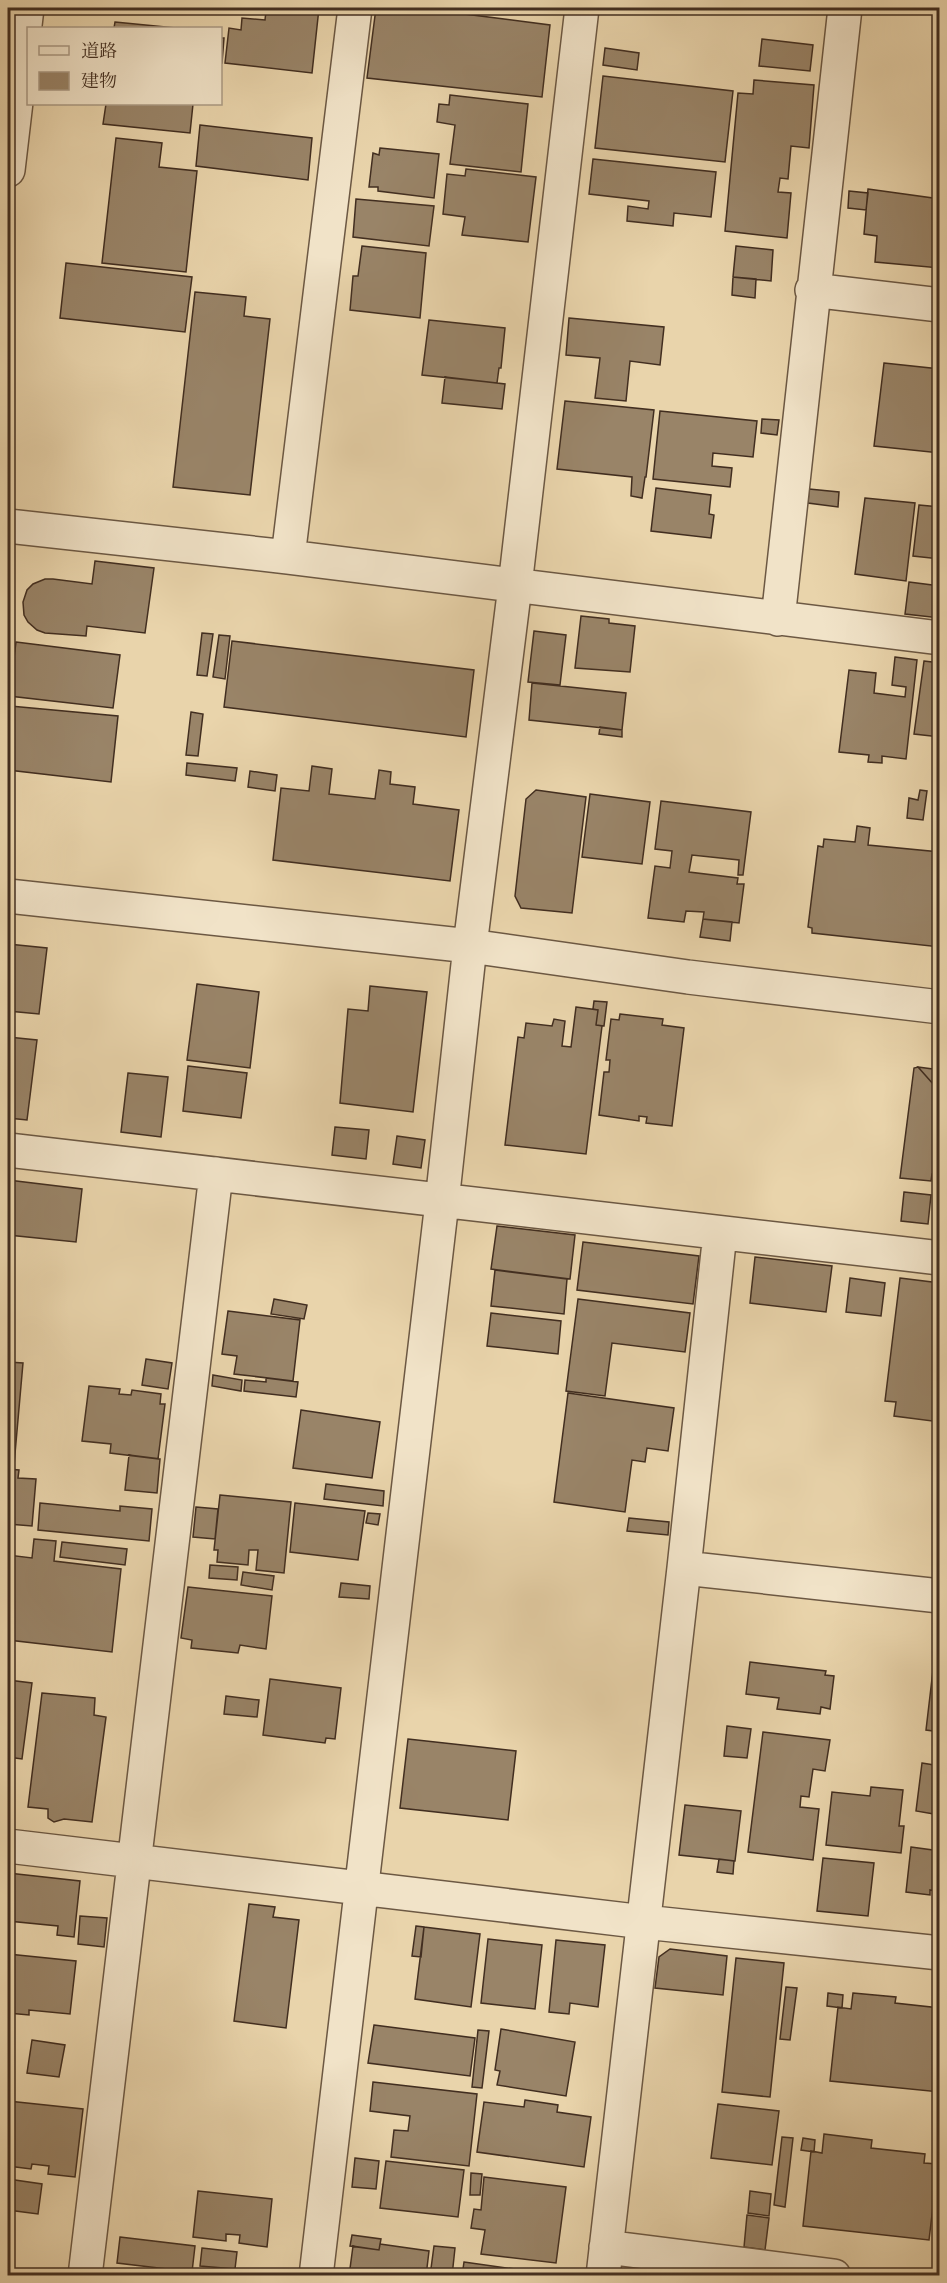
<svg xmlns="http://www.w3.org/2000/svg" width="947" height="2283" font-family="'EB Garamond','Noto Serif JP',serif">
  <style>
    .building { fill: #998468; stroke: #422e20; stroke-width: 1.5 }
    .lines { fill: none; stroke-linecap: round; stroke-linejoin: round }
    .minor-casing { stroke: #6c5843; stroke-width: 36 }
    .minor { stroke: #f1e3c8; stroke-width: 33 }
  </style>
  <rect width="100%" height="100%" fill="#e9d4ab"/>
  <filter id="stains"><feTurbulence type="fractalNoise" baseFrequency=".00333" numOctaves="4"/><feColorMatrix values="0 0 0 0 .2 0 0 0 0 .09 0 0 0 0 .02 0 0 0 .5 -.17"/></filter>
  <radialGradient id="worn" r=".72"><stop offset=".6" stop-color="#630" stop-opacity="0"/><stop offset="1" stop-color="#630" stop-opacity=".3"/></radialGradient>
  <path class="building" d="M158,8H205V13Z
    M278,8H319L312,73L225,63L229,28L241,30L242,18L265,20L266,11L278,12Z
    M376,8H466L465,14L550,25L542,97L367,78Z
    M115,22L176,28H114Z
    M220,38H224L222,63H220Z
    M762,39L813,45L810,71L759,66Z
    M605,48L639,53L637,70L603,65Z
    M603,76L733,91L725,162L595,148Z
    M754,80L814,85L809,148L791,146L788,179L780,178L778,192L791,193L787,238L725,231L738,93L753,94Z
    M450,95L528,104L521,172L450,164L455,125L437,122L439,104L449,105Z
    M106,104H193L190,133L103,124Z
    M200,125L312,138L308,180L196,166Z
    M116,138L162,143L159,167L197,171L186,272L102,263Z
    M380,148L439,154L434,198L378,191V187H369L373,153L379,155Z
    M593,159L716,172L711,217L674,213L673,226L627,221L628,206L648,209L649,201L589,194Z
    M466,169L536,177L528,242L462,235L465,217L443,214L447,174L465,176Z
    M868,189L940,199V268L875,262L877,236L864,234Z
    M849,191L868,193L866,210L848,208Z
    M356,199L434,206L429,246L353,237Z
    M362,246L426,253L420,318L350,310L353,276H358Z
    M736,246L773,250L771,281L733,277Z
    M66,263L192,277L185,332L60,318Z
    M733,277L756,279L755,298L732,295Z
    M195,292L246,297L244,316L270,319L250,495L173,487Z
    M569,318L664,327L660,365L630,361L626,401L595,398L600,358L566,355Z
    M429,320L505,328L501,368H499L497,383L422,375Z
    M884,363L940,369V453L874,446Z
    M445,377L505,384L502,409L442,403Z
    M565,401L654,410L646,477H645L642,498L631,496L632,477L557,469Z
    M660,411L757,421L753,457L713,453L712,466L732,468L730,487L653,479Z
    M762,419L779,420L777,435L761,433Z
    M656,488L711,495L709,514L714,515L711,538L651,531Z
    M809,489L839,492L838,507L808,503Z
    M865,498L915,503L906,581L855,574Z
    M919,505L940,507V559L913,556Z
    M95,561L154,568L145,633L87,626L86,636L45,633L37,630L28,622L24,615L23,602L27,590L33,584L45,579H53L92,584Z
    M909,582L940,586V618L905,614Z
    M581,616L609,619V623L635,626L630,672L575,668Z
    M534,631L566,635L560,685L528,682Z
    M202,633L213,634L207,676L197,675Z
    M219,635L230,636L225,679L213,677Z
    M232,641L474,670L466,737L224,707Z
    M16,642L120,655L113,708L9,696Z
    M895,657L917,660L906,759L882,756V763L868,762L869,755L839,752L849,670L876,673L874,693L905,697L906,687L892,685Z
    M924,661L940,663V737L914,734Z
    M532,683L626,693L622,730L529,720Z
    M10,706L118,716L111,782L8,770V727Z
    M191,712L203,714L198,756L186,755Z
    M600,727L622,730V737L599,734Z
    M187,763L237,768L235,781L186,775Z
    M312,766L332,769L329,794L375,799L379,770L391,772L390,784L415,787L413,804L459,810L450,881L273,860L281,788L309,791Z
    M250,771L277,775L275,791L248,787Z
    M536,790L586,797L572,913L521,908L515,896L526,799Z
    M920,790L927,791L923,820L907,818L909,798L918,800Z
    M590,794L650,802L642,864L582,857Z
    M661,801L751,812L743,875H738L739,860L692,855L689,872L738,878L737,884H744L739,923L703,919L704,912L686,911L684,922L648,918L655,866L670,868L672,851L655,849Z
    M857,826L870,828L868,845L940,852V947L812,933V928L808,927L818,846L823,847L824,839L855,842Z
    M703,919L732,922L730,941L700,937Z
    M8,944L47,948L39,1014L8,1011Z
    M197,984L259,992L250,1068L187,1060Z
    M370,986L427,992L413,1112L340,1103L348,1009L368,1011Z
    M594,1001L607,1002L604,1026L596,1025L598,1010L593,1009Z
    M576,1007L598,1010L596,1025L602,1026L586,1154L505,1145L518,1037L524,1038L526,1023L552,1026L554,1019L565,1021L562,1046L571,1047Z
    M620,1014L663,1019L662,1025L684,1028L672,1126L646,1123L647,1117L639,1116V1121L599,1115L604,1072H609L610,1060H606L611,1019L619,1020Z
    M8,1037L37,1040L27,1120L8,1118Z
    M188,1066L247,1073L241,1118L183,1111Z
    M918,1067L934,1085L940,1086V1175L932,1174L931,1181L900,1178L914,1068Z
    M918,1067L940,1070V1086L934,1085Z
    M128,1073L168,1077L161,1137L121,1132Z
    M335,1127L369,1130L366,1159L332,1155Z
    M397,1136L425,1140L421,1168L393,1164Z
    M8,1180L82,1189L76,1242L8,1235Z
    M904,1192L931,1195L928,1224L901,1221Z
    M497,1226L575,1235L570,1279L491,1269Z
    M583,1242L699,1256L693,1304L577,1290Z
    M755,1257L832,1266L826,1312L750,1303Z
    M495,1270L567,1279L564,1314L491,1306Z
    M850,1278L885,1283L881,1316L846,1312Z
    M900,1278L940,1283V1422L894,1416L896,1402L885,1401Z
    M274,1299L307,1305L304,1319L271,1314Z
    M578,1299L690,1313L685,1352L612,1343L605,1396L566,1391Z
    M228,1311L300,1320L293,1381L234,1374L237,1356L222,1354Z
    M491,1313L561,1321L558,1354L487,1346Z
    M146,1359L172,1363L168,1389L142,1385Z
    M8,1362L23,1363L14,1465H8Z
    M213,1375L242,1380L241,1391L212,1386Z
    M266,1378L298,1382L296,1397L244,1391L245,1380L266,1382Z
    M89,1386L120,1389L119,1394L131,1395L132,1390L161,1394L160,1404H165L158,1459L110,1453L111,1444L82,1441Z
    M568,1393L674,1408L668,1451L647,1448L645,1462L632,1460L625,1512L554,1502Z
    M301,1410L380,1422L372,1478L293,1468Z
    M129,1455L160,1459L157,1493L125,1490Z
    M8,1469L19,1470L18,1478L36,1479L32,1526L8,1524Z
    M326,1484L384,1491L383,1506L324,1499Z
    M220,1495L291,1502L284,1573L256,1570L258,1550H249L248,1565L217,1562L218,1550H214Z
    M40,1503L120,1511V1506L152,1509L149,1541L38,1530Z
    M295,1503L365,1511L358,1560L290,1552Z
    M196,1507L218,1509L215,1539L193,1537Z
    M368,1513L380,1514L378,1525L366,1523Z
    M629,1518L669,1522L668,1535L627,1531Z
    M34,1539L56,1541L54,1561L121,1569L112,1652L8,1640V1555L32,1558Z
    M62,1542L127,1549L125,1565L60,1557Z
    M210,1565L238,1567L237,1580L209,1578Z
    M243,1572L274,1576L272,1590L241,1585Z
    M341,1583L370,1586L369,1599L339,1597Z
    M188,1587L272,1596L266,1649L240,1645L238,1653L191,1648L192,1640L181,1638Z
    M937,1636L940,1637V1732L926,1730Z
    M750,1662L826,1671L825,1675L834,1676L830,1709L821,1707L820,1714L777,1709L779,1698L746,1694Z
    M270,1679L341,1688L335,1739L326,1738L325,1743L263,1735Z
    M8,1680L32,1683L22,1759L8,1757Z
    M42,1693L95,1698L94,1715L106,1717L92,1822L64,1819L54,1822L48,1818V1809L28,1807Z
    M226,1696L259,1700L257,1717L224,1714Z
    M727,1726L751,1729L747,1758L724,1756Z
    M763,1732L830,1740L825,1771L813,1769L809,1797L801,1796L800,1807L819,1809L813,1860L748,1852Z
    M408,1739L516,1751L508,1820L400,1808Z
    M922,1763L940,1766V1815L916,1811Z
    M871,1787L903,1790L899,1826H904L901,1853L826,1845L832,1792L870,1796Z
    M685,1805L741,1811L735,1861L679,1855Z
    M911,1847L940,1851V1892L930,1890V1895L906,1892Z
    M823,1858L874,1863L868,1916L817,1911Z
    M719,1859L734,1861L733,1874L717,1872Z
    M8,1873L80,1881L74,1937L57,1935L58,1926L8,1921Z
    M249,1904L275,1907L273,1917L299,1920L286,2028L234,2021Z
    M80,1916L107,1918L104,1947L78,1944Z
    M416,1926L424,1927L421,1957L412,1956Z
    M424,1927L480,1934L471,2007L415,1999Z
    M488,1939L542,1945L535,2009L481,2003Z
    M556,1940L605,1945L598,2007L570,2003L569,2014L549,2012Z
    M670,1949L727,1956L723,1995L655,1988L659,1957Z
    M8,1954L76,1961L70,2014L29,2010V2015L8,2013Z
    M736,1958L784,1963L770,2097L722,2092Z
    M786,1987L797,1988L790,2040L780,2039Z
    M828,1993L843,1995L842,2008L827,2006Z
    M853,1993L896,1997L895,2003L940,2008V2092L830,2081L838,2007L851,2009Z
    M374,2025L475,2038L470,2076L368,2063Z
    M501,2029L575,2042L566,2096L497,2085L500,2071L495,2070Z
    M478,2030L489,2031L482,2088L472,2087Z
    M32,2040L65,2045L59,2077L27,2073Z
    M373,2082L477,2094L469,2166L391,2157L394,2130L408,2131L410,2116L370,2111Z
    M525,2100L558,2105L557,2112L591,2117L584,2167L477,2152L484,2102L524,2107Z
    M8,2101L83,2109L75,2177L48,2174L49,2166L32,2164L31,2169L8,2166Z
    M718,2104L779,2111L772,2165L711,2158Z
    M824,2134L872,2140L871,2148L925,2154L924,2163L938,2164L929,2240L803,2226L811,2151L822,2153Z
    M782,2137L793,2138L785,2207L774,2205Z
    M803,2138L815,2140L814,2152L801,2150Z
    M355,2158L379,2161L376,2189L352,2187Z
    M386,2161L464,2170L458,2217L380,2208Z
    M471,2173L482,2174L480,2195H470Z
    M484,2177L566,2187L556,2263L481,2254L485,2230L471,2228L474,2209L481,2210Z
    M8,2179L42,2184L38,2214L8,2210Z
    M198,2191L272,2199L267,2247L239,2243L240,2235L226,2234V2241L193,2237Z
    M750,2191L771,2194L769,2216L748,2213Z
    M747,2215L769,2218L765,2250L744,2247Z
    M352,2235L381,2239L379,2250L350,2246Z
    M120,2237L195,2246L192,2272L117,2263Z
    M380,2244L429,2251L426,2276H349L353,2246L379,2250Z
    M434,2246L455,2248L452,2276H430Z
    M202,2248L237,2252L235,2269L200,2266Z
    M464,2262L536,2272L535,2276H462Z
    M8,2270L58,2276H8Z"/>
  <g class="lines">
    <g class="minor-casing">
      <path id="minor" d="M8,170L27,8
        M812,290L940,305
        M8,526L288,557L940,638
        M288,557L355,8
        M778,619L845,8
        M8,896L470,946L688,977L940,1007
        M8,1150L940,1258
        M684,1568L940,1596
        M8,1846L644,1922L940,1953
        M606,2247L834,2276
        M85,2276L216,1174
        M316,2276L442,1202L470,946L515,586L582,8
        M603,2276L684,1568L720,1233"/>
    </g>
    <use href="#minor" class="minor"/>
  </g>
  <rect width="947" height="2283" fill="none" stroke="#e9d4ab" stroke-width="30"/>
  <rect x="9" y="9" width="929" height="2265" fill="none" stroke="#422e20" stroke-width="3"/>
  <rect x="15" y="15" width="917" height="2253" fill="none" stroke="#422e20" stroke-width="1.5"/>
  <rect x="27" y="27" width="195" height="78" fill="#f1e3c8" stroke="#ab9b85" stroke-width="1.5"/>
  <rect x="39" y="46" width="30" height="9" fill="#f1e3c8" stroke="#ab9b85" stroke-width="1.5"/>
  <text x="81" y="57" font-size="18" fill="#422e20">道路</text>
  <rect x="39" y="72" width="30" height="18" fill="#998468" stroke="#ab9b85" stroke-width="1.5"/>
  <text x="81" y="87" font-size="18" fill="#422e20">建物</text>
  <rect width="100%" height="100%" filter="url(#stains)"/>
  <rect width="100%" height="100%" fill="url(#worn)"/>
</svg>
